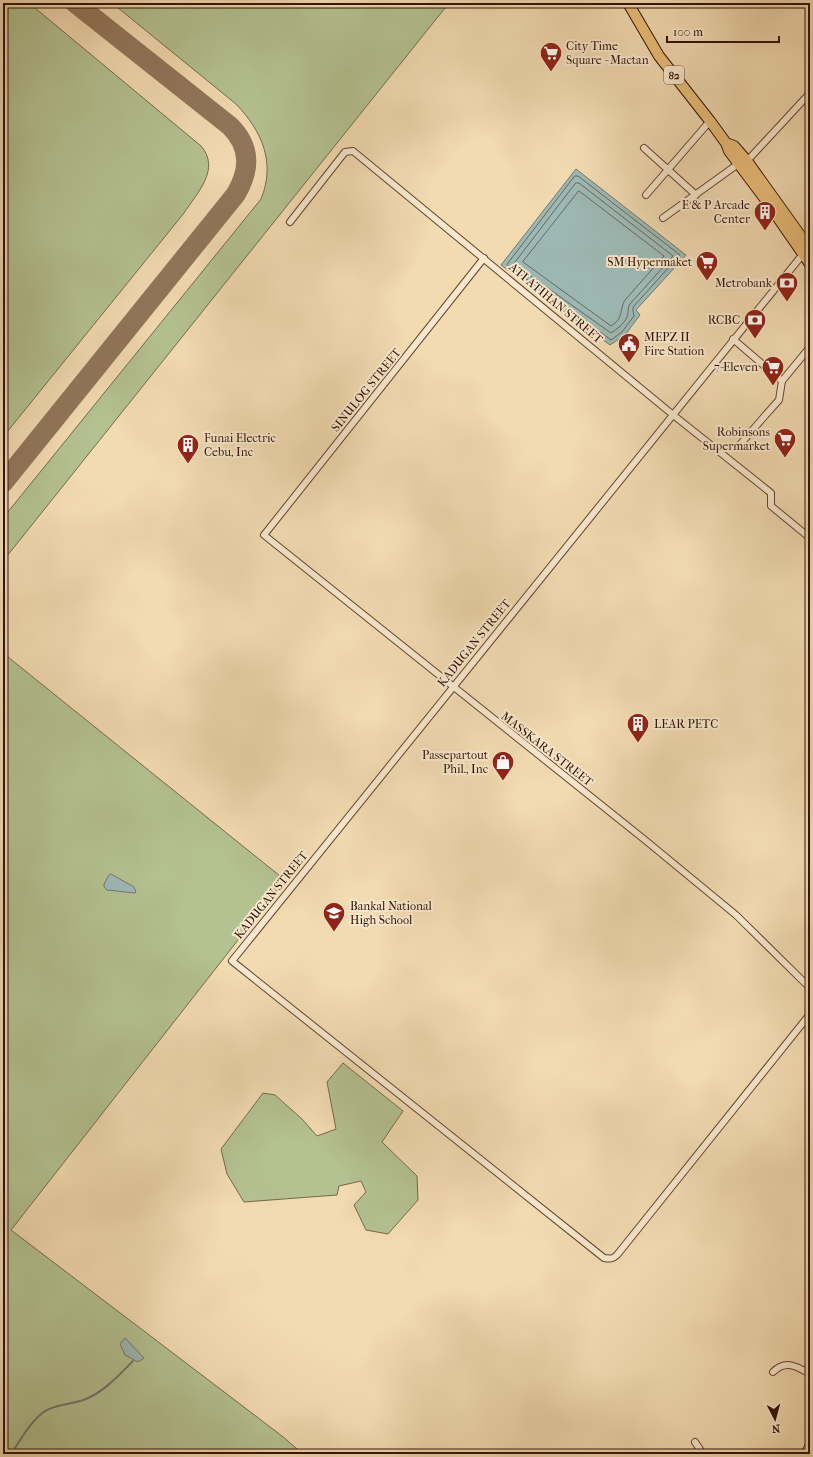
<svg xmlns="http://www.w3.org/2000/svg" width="813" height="1457" font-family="'IM FELL French Canon',serif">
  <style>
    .green { fill: #b4c191; stroke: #746a4b }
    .water { fill: #9db9b5; stroke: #73766f }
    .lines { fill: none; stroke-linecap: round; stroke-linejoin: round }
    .shore { stroke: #68665d; stroke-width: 1 }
    .stream { stroke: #73766f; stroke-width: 2 }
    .taxiway { stroke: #92765b; stroke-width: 20 }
    .minor-casing { stroke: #634430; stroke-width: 8 }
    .primary-casing { stroke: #331205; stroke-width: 12 }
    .minor { stroke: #f7e7cc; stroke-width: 6 }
    .primary { stroke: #e9bd78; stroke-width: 10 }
    .labels { text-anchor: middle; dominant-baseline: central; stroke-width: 4; stroke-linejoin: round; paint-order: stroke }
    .shield { fill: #f7e7cc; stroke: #6e5241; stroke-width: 1 }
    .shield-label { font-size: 11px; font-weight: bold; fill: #331205 }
    .poi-label { font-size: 12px; fill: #331205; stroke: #f7e7cc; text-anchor: end }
    .street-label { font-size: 12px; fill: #331205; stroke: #f7e7cc }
  </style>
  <rect width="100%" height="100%" fill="#f2dab1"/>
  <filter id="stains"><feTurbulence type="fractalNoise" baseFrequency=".005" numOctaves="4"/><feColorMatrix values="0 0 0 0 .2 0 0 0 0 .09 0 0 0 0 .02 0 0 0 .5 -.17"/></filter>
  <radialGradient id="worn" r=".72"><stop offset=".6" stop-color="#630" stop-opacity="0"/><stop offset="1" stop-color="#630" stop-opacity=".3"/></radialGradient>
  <path class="green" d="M3,3H29L201,146C221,169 197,193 184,213L3,437Z
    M112,3H449L3,561V518L261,199C276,163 262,131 236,104Z
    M3,653L285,880L11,1230L282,1436L303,1454H3Z
    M343,1063L403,1111L382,1142L417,1176L418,1200L388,1234L366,1230L354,1205L366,1192L361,1181L339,1186L337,1195L244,1202L227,1174L221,1149L263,1093L275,1095L302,1119L317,1136L336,1129L327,1082Z"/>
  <path class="water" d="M576,169L686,255L636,310L640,315L625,335L610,345L501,265Z
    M111,874L134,887L136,892L135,893L107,890L104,887V884L109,875Z
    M125,1338L144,1358L138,1362L125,1355L120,1344Z"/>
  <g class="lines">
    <path class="shore" d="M575,176H578L680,255L633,307V311L634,316L622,332L611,340L507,265Z
      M576,183H579L673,256L630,304C627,308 629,313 627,317C624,324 617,329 611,333L514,264Z
      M579,191L664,256L625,300C619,310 624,318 611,326L523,262Z"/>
    <path class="stream" d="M11,1454C20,1441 28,1425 40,1415C51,1404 72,1405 86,1399C105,1391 119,1375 133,1361"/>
    <path class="taxiway" d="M3,483L236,194C250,170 251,147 230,126L75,3"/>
    <g class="minor-casing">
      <path id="minor" d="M644,148L696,195
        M747,161L810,93
        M646,195L710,121
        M663,218L738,164
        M290,222L345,152L353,151L672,414L771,493V506L810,538
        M803,254L232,961L604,1258C610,1259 613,1259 617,1255L810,1014
        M484,258L264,535L645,840L736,915L810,988
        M733,339L782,381
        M737,448L763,418L779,400L782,381L810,347
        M773,1372C786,1359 798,1367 810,1374
        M695,1442L703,1454
        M804,1454L810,1443"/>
    </g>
    <g class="primary-casing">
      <path id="primary" d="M628,3L659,56L710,121L726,143L729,151L765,199L810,264
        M726,143L734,146L747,161L810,249"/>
    </g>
    <use href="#minor" class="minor"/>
    <use href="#primary" class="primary"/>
  </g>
  <defs>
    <g id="supermarket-pin" transform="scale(1.15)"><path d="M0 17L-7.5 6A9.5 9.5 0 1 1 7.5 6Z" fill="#8f2418" stroke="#f7e7cc"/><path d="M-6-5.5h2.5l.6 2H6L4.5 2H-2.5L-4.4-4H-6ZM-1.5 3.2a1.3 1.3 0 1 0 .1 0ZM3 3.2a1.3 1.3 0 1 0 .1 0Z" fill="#fff"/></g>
    <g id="building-pin" transform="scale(1.15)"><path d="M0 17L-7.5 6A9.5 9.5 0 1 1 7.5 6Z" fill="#8f2418" stroke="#f7e7cc"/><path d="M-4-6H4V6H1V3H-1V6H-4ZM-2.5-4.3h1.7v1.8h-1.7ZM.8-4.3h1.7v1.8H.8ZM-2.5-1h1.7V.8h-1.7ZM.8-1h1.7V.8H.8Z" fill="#fff"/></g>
    <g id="bank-pin" transform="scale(1.15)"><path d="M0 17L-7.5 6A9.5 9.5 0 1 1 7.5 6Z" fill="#8f2418" stroke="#f7e7cc"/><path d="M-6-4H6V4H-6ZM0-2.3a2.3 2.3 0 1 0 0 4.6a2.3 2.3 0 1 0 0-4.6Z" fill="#fff"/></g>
    <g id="civic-pin" transform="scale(1.15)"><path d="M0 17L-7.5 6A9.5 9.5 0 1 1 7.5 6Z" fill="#8f2418" stroke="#f7e7cc"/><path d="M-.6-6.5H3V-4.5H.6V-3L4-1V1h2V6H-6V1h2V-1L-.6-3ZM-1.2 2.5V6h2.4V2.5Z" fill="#fff"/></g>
    <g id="shop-pin" transform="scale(1.15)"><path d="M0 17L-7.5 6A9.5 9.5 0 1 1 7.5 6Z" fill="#8f2418" stroke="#f7e7cc"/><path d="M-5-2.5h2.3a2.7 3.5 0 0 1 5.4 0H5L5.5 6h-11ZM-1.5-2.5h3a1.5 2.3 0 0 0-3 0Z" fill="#fff"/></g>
    <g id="school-pin" transform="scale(1.15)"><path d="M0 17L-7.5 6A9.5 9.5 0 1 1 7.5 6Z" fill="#8f2418" stroke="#f7e7cc"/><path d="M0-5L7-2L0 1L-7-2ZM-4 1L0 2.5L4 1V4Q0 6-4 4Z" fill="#fff"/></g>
  </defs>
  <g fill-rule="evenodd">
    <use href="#supermarket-pin" x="551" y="53"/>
    <use href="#building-pin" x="765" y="212"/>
    <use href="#supermarket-pin" x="707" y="262"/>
    <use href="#bank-pin" x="787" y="283"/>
    <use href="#bank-pin" x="755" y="320"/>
    <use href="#civic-pin" x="629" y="344"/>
    <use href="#supermarket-pin" x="773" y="367"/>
    <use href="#supermarket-pin" x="785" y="439"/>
    <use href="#building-pin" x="188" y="445"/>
    <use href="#building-pin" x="638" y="724"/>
    <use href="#shop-pin" x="503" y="762"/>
    <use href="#school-pin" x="334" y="913"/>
  </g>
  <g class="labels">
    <rect class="shield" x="664" y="66" width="20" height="18" rx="3"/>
    <g class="shield-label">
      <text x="674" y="75">82</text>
    </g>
    <g class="poi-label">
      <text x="566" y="46" text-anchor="start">City Time<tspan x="566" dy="14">Square - Mactan</tspan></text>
      <text x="750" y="205">E &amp; P Arcade<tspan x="750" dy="14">Center</tspan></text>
      <text x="692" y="262">SM Hypermaket</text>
      <text x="772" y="283">Metrobank</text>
      <text x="740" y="320">RCBC</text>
      <text x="644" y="337" text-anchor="start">MEPZ II<tspan x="644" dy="14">Fire Station</tspan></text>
      <text x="758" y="367">7-Eleven</text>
      <text x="770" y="432">Robinsons<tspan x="770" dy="14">Supermarket</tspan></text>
      <text x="204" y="438" text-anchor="start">Funai Electric<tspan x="204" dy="14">Cebu, Inc</tspan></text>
      <text x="654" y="724" text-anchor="start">LEAR PETC</text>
      <text x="488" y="755">Passepartout<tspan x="488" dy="14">Phil., Inc</tspan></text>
      <text x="350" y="906" text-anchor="start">Bankal National<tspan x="350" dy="14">High School</tspan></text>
    </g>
    <g class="street-label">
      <text transform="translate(556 303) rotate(40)">ATI ATIHAN STREET</text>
      <text transform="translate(366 390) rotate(-51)">SINULOG STREET</text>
      <text transform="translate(474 643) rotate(-51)">KADUGAN STREET</text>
      <text transform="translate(547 749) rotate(38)">MASSKARA STREET</text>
      <text transform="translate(271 895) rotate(-51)">KADUGAN STREET</text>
    </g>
  </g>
  <rect width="813" height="1457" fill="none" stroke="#f2dab1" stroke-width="16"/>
  <rect x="4" y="4" width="805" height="1449" fill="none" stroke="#331205" stroke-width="2"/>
  <rect x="8" y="8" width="797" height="1441" fill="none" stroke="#331205"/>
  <g transform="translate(775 1419) rotate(174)" stroke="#f7e7cc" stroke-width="3" paint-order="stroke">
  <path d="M0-3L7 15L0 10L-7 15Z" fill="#331205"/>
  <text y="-6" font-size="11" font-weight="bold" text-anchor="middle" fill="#331205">N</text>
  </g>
  <path d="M667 36v6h112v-6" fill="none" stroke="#331205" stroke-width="2"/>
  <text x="673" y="36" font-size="12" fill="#331205" stroke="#f7e7cc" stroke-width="3" paint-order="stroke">100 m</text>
  <rect width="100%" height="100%" filter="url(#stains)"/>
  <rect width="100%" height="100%" fill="url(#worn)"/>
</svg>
